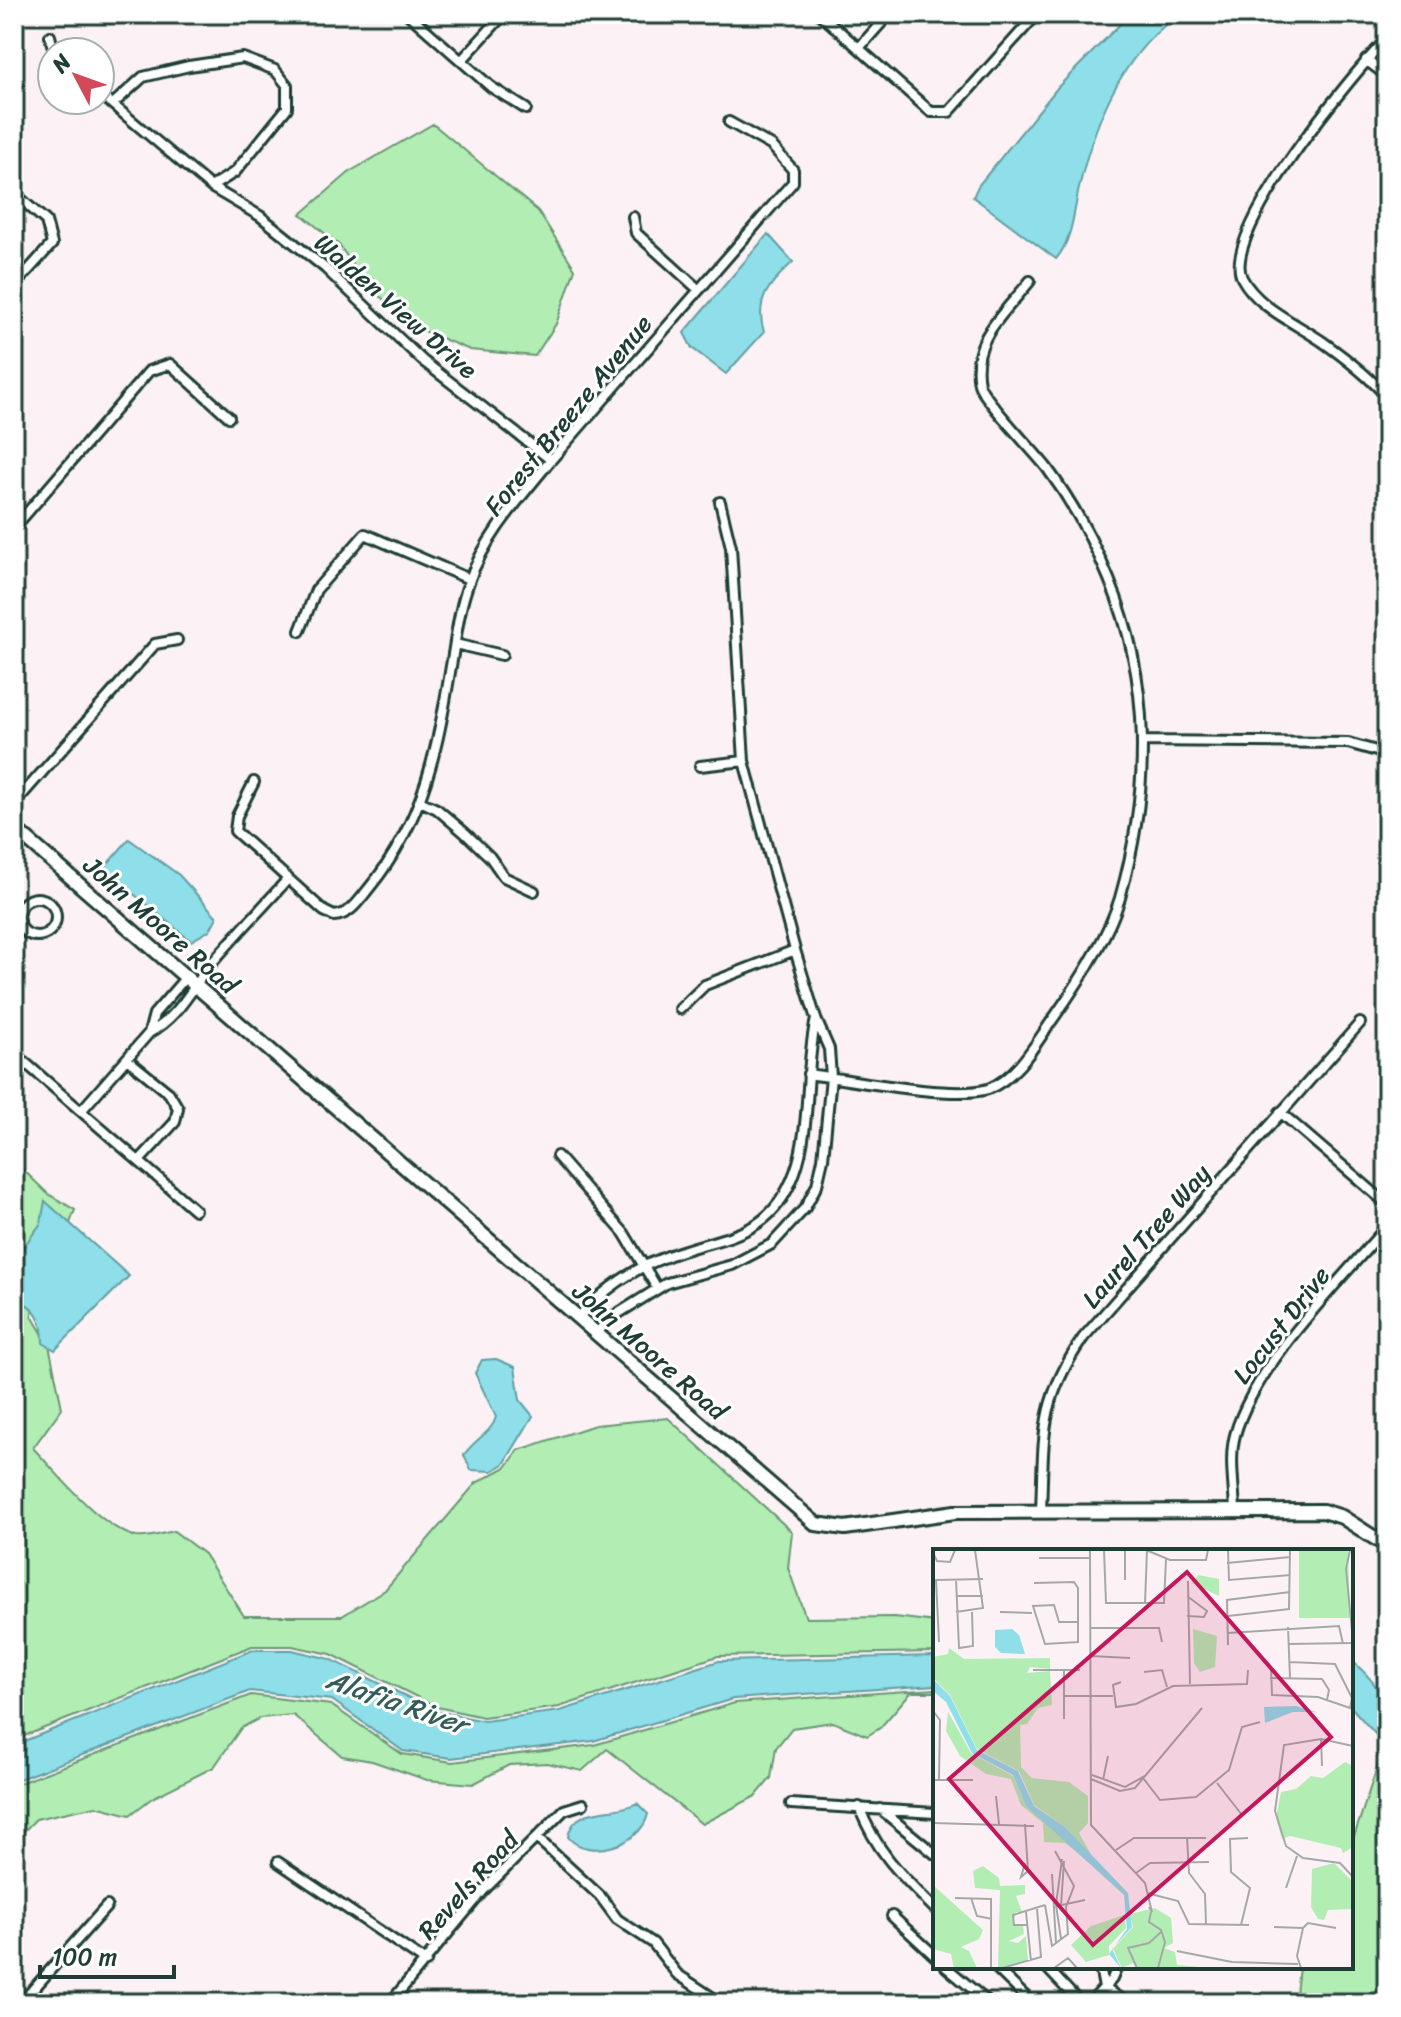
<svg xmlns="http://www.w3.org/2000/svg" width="1401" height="2017" font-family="Sriracha,sans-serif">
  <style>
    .green { fill: #b2eeb3; stroke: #689674; stroke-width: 2 }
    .water { fill: #8edfe9; stroke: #629ea1; stroke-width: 2 }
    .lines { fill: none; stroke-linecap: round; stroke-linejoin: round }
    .street-casing { stroke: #1f3d34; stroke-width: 14 }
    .secondary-casing { stroke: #1f3d34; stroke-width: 18 }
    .street { stroke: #fff; stroke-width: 8 }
    .secondary { stroke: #fff; stroke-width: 12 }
    .labels { text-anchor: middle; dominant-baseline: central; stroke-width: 6; stroke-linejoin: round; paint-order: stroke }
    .street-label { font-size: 26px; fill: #1f3d34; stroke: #fff }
    .water-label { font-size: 28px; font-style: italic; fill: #355d58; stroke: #fff }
    .inset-road { fill: none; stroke: #a4a9a8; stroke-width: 2 }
    .view { fill: #c2185b; fill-opacity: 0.15; stroke: #c2185b; stroke-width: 4 }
    .inset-edge { fill: none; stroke: #1f3d34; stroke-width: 4 }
  </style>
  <rect width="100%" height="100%" fill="#fcf1f5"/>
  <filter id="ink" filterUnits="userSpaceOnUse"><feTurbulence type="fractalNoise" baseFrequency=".0125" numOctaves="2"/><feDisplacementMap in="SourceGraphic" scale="16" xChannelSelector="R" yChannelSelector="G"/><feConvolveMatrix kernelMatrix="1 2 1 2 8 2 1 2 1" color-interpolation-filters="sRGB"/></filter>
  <g filter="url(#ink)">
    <path class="green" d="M433,124L538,211L575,269L556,324L535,356L470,350L426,332L369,288L339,245L301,214L351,171Z
      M14,1161L47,1193L75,1210L56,1260L33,1290L32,1316L49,1345L62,1408L33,1448C59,1475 100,1528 137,1537C147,1539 163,1533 174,1531L204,1554L244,1616H342L385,1590L476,1483L506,1467L519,1450L595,1425L668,1418L792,1532L788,1568L806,1618L895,1617L935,1622V1652L718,1656L559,1707L483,1717L437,1707L331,1654L292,1646H252L14,1740Z
      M935,1689V1692H911L880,1728L867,1736L833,1722L792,1728L776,1748L771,1778L756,1796L702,1824L607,1749L582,1771L547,1763L509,1765L473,1784L427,1780L372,1761L342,1756L293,1715L260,1718L241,1728L214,1767L152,1798L130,1815L96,1806L36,1819L14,1841V1785L251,1695L331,1705L402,1754L452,1762L594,1745L735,1703Z
      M1385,1743L1387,2003H1295L1299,1967H1351V1846Z"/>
    <path class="water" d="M1130,14H1180C1122,53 1094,122 1079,188C1074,211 1072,241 1056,259L973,197L978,186L1058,87Z
      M768,234L793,262C770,283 754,300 764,332L726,374L692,348L684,333Z
      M129,839L179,875L217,917L210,930L191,941L103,869Z
      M45,1201L129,1276L55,1350L43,1343C43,1319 37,1307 14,1298V1260L41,1223Z
      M496,1359L515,1367L520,1400L533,1416L504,1464L492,1471L471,1470L464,1455C473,1440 492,1433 496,1417L475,1373L482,1360Z
      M253,1650H292L330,1659L436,1711L484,1721L560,1711L719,1661L935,1656V1685L733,1699L593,1741L451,1758L403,1751L332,1700L250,1691L14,1781V1745Z
      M1351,1660C1382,1687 1387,1699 1387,1739L1378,1737L1351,1707Z
      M637,1803L648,1814C641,1846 587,1861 568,1837C574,1803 614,1816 637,1803Z"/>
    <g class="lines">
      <g class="street-casing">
        <path id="street" d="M408,14L491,87L526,109
          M820,14L931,112H949L1037,14
          M50,36L54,52
          M1387,39C1354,72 1220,233 1242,278C1258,308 1296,323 1323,342C1344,357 1370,377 1387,397
          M859,48L889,14
          M462,60L504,14
          M1366,60L1387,76
          M100,94L211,187L260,216L325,268L423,361L551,460
          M113,104L143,77L189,66L243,58L275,70L287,85V108L235,172L211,187
          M14,193L46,221L52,244L14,286
          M633,217L636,233L699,290
          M14,528L149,371L170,364L229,417
          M300,631L316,590L365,534L469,579
          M455,644L502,655
          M1144,741L1348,743L1387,754
          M700,766L744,761
          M254,782L237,816L235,831L324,911L334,916C351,915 360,899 370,887C424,821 438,747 451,666C456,638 459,608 469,582C484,537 522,496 551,460L793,182V170L772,146L729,122
          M422,802L437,809L465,833L490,857L504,877L534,891
          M14,804L155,644L177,640
          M18 917a19 19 0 1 1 38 0a19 19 0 1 1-38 0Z
          M680,1009L705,985L795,950
          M149,1033C179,1017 191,989 211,964C235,936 262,908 287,880
          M14,1053L195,1210
          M127,1059L169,1093L178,1108L175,1122L139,1161
          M808,1074C847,1079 953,1100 988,1089C1017,1078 1036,1043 1053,1019C1077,985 1108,938 1120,898C1150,792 1152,681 1109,579C1093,540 1072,502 1047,468C1034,451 983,399 979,384C970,339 1005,313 1030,281
          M81,1111L149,1033L154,1014L187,976
          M1280,1112L1387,1204
          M557,1156L624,1233L657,1288
          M578,1318C602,1291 629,1271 663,1258C719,1234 769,1243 795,1172C811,1129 805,1066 816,1019
          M596,1333L614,1316L667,1283L732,1265L772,1244L805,1208L817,1185L823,1159L831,1077L829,1049L816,1019L795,950L744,761L731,547L720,502
          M1235,1510C1234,1486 1229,1457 1235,1435C1253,1367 1340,1281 1387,1226
          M1041,1511C1044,1436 1039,1402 1083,1338L1360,1023
          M1380,1541L1387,1528
          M791,1804L935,1813
          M859,1807C877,1853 901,1875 935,1909
          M880,1809L935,1854
          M537,1838L600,1896L617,1919L653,1943L677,1974L721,2003
          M278,1862L426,1962
          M892,1916L935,1956
          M946,1967L989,2003
          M995,1967L1032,2003
          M1046,1967L1080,2003
          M1100,1967L1104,1988L1127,2003
          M21,2003L107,1906
          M390,2003L483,1891L564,1810L583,1804
          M1090,2003L1112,1979L1117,1967"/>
      </g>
      <g class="secondary-casing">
        <path id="secondary" d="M14,828L816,1524L845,1528L955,1512L1323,1511L1342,1517L1387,1546"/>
      </g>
      <use href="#street" class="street"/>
      <use href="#secondary" class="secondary"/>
    </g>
  </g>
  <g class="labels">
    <g class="street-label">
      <text transform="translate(396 306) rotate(41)">Walden View Drive</text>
      <text transform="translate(568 415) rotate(-51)">Forest Breeze Avenue</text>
      <text transform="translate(161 925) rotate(41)">John Moore Road</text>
      <text transform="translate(1146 1236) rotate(-49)">Laurel Tree Way</text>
      <text transform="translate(1281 1325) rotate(-52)">Locust Drive</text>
      <text transform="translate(650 1351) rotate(41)">John Moore Road</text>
      <text transform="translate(468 1885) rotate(-48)">Revels Road</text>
    </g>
    <g class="water-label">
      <text transform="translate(397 1702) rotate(19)">Alafia River</text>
    </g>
  </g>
  <g transform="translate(933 1549)">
    <rect width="420" height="420" fill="#fcf1f5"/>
    <path d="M366,1H415L417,69H366ZM265,26L286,30V47L259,34ZM260,80L284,87L282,118L267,123L261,114ZM16,99L31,110L117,109V120L97,118L94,124L117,122L119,156L105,159L94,175L87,176L88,218L99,229L136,233L155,247V274L146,284L160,309L132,278L101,256L86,222L44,200L17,146L0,129V108L15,105ZM15,163L38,204L80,227L93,257L128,285L152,308L155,312L132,294L111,293L110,274L88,256L78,230L53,225L27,207L13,182ZM412,213L418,216L420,235V298L410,304L408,299L357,287L349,290L343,269L348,243L363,240L378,227L390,229ZM401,314L420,333V360L395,361L391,371L385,370L378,358L379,320ZM50,317L66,329L67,337L92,336V345L83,347L89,363H83L80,375L90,377L91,385L76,392L85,394L93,387L95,412L65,419L67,341L42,339L40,322ZM1,337L50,381L46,390L28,398L36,402L44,419H21L18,405L0,400ZM222,359L238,369L240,394L231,399L242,403L244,416L277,419H204L200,414L189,419L180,400L200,378L197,365ZM191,366L193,379L176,397V406L153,413L138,396L158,377Z" fill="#b2eeb3"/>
    <path d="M79,80L86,86L92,105L68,104L62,98V81ZM0,130L17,147L44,201L85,222L101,257L132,278L195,344L199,378L179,400L188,419L176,405L194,380L191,346L93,257L80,226L39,204L13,153L0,142ZM363,157L383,163H360L332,174L331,158Z" fill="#8edfe9"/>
    <path class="inset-road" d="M157,1L158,276L212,334L219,363L216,358M171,1L173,54H231L233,10M213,1L237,11H273L275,1M295,1L296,31L357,26M417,1L413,20L420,92M0,4L4,12L17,13L22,1M106,9H157M294,14L357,8M23,30L26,99L40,97L39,63M192,31V1M255,32L257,135M101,34L141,33L145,39V93L112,95L100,57L121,56L126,73H145M24,47H50M254,47L274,62L271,68L254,67M212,54L214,1M23,63L50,59L42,1M67,63L99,64M295,67L356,60L357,1M355,78L357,129M158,79H226L229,93M295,84L406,77L410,95M6,93L3,31L50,30M355,95L420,94M295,96L294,51L357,43M158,107L197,109M357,113L402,115L419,149L417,159M338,117L339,146L385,148L420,160M100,121H147M131,121V170M211,123L229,121L234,138M337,129L389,130L396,141L394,151M188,133L180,136L183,158L203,155L240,137L314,135L315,121M131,147H180M0,162L7,171L6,231M388,190L389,217M420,197L388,190L351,196L342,262L353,297L370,309L407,314L420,328M159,226L192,238L212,227M210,229L227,251L263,248L296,221L309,178L327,173M158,230L187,242L202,239L269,159M0,231H40M170,231L175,207M284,234L309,266M63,247L66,275M0,274L101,277M254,288L256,324L272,345L273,375M183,301L201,289H273M92,314L88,328L95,322L92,275M203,324L217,314L276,313M119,325L123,394M353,339L364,307M214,344L245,352L256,375L316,376M22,349L58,350V419M38,349L44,367L59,370M112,356L119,397L135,385L133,358L141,337L122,302M124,357L152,351M128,357L131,312M93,363L98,412M218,363L216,373L228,381L232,393L225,419M95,376H81L80,366L112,356M308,376L317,339L298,323L297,290L315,289M341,378L370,379M128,390L123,356L129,310M244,402L299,413L365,415M69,419L108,408L104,360M121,419L135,409L144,419M204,419L195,399L216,394L228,383M368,419L364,407L370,379L375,374L403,379"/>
    <path class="view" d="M254,23L398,188L160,396L16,230Z"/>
    <rect width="420" height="420" class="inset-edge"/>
  </g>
  <rect width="1401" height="2017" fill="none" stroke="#fff" stroke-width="48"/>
  <rect x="24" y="24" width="1353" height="1969" fill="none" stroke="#1f3d34" stroke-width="3" filter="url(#ink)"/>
  <g transform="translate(76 76) rotate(311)"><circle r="38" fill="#ffffff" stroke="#a5b1ae" stroke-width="2"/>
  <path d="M0-6L14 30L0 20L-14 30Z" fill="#d1495b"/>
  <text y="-12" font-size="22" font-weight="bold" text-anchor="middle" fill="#1f3d34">N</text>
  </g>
  <path d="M40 1965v12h134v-12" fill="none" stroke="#1f3d34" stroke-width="4"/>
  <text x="52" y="1965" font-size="24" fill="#1f3d34" stroke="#ffffff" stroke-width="6" paint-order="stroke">100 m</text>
</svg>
